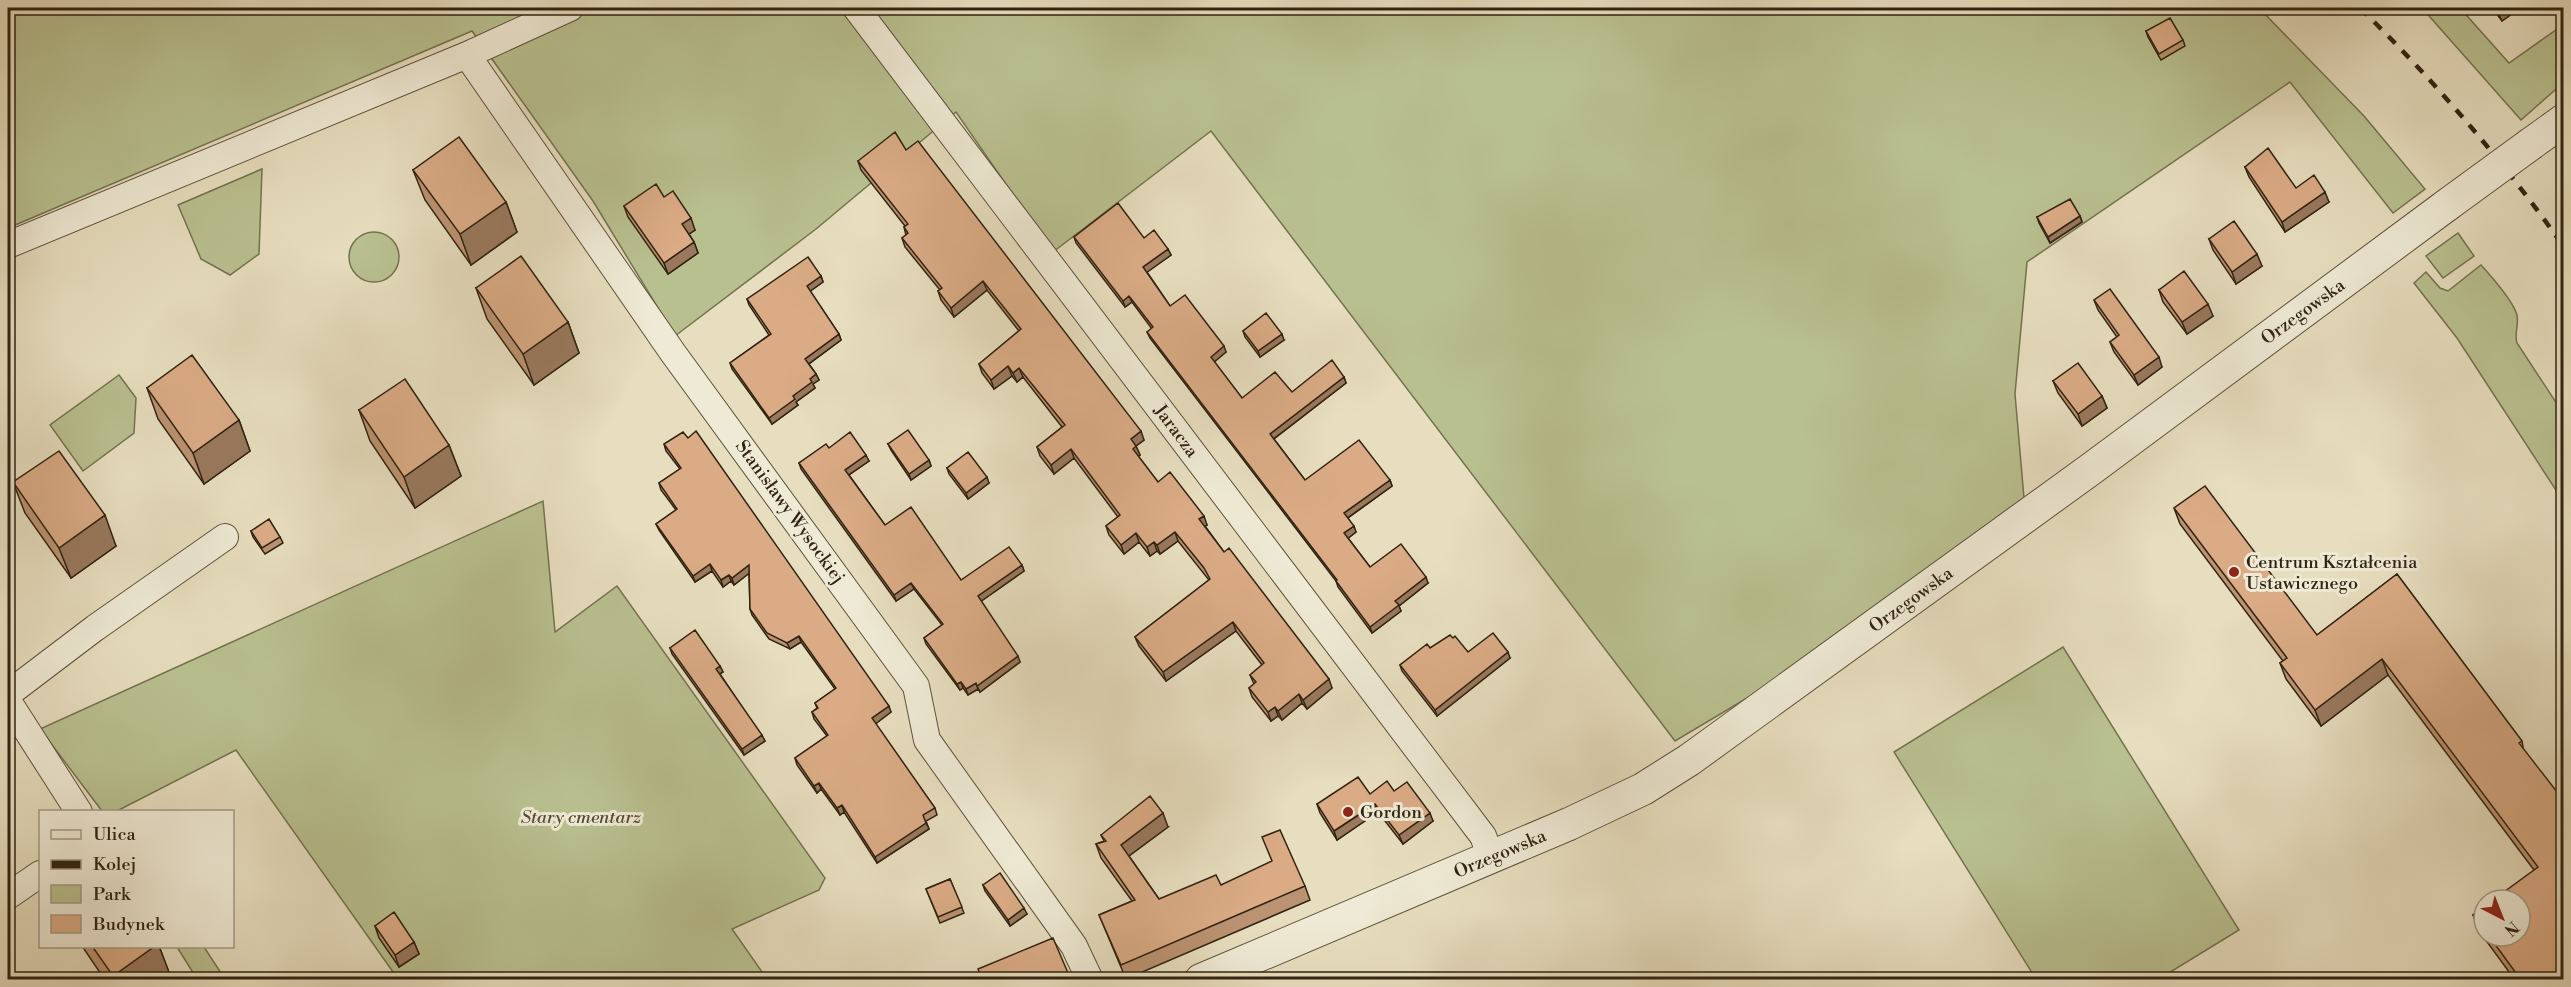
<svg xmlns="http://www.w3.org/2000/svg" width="2571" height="987" font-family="'Libre Bodoni',serif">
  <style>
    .green { fill: #b9c090; stroke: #747250; stroke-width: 1.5 }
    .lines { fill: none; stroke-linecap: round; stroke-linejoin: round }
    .minor-casing { stroke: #5e523c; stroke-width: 28 }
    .tertiary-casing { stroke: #5e523c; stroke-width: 34 }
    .minor { stroke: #efead5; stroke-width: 26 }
    .tertiary { stroke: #efead5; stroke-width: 32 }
    .rail { stroke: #302311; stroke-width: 4.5; stroke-dasharray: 10 10; stroke-linecap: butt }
    .tertiary-bridge-casing { stroke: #5e523c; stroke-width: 34; stroke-linecap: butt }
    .tertiary-bridge { stroke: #efead5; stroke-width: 32 }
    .wall { fill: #bb9372; stroke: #302311; stroke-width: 1.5 }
    .shaded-wall { fill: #99785d; stroke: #302311; stroke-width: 1.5 }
    .building { fill: #daab85; stroke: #302311; stroke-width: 1.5 }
    .poi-dot { fill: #8f2418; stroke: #efead5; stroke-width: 2 }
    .labels { text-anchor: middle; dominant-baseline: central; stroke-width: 6; stroke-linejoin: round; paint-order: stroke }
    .street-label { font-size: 18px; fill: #302311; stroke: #efead5 }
    .poi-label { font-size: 18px; fill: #302311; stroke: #efead5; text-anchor: start }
    .park-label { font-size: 18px; font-style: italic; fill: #524a31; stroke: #efead5 }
  </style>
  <rect width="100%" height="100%" fill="#e7debf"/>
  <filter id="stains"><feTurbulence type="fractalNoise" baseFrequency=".00333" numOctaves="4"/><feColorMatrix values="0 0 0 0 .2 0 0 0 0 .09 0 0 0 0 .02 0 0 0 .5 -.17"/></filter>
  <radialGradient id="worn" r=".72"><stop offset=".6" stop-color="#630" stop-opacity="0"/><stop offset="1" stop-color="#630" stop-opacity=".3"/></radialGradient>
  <path class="green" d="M8,8H2259L2364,116L2425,189L2393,213L2290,82L2027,262L2015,394L2024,498L1769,685L1675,741L1211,131L1053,252L956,112L816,229L675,336L593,201L472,31L8,228Z
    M2422,8H2460L2509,63L2563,25V83L2521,120Z
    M262,169L259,254L230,275L201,259L178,205Z
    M349 257a25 25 0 1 1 50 0a25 25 0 1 1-50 0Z
    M2458,233L2474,256L2443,278L2426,256Z
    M2481,265C2491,276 2513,301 2517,315C2519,325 2514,334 2517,343L2563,413V501L2457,338L2414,283L2426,272L2440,288L2448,291Z
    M119,375L136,398L134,433L83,471L50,425Z
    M543,501L555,632L617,586L825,878L819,890L732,929L767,979H398L236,750L117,811H102L40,729Z
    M2063,647L2239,930L2159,979H2036L1894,752Z
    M177,947H204L225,979H197Z"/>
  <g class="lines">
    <g class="minor-casing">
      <path id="minor" d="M856,8L1483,836L1491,857
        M467,55L673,353L916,686L927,740L1074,946L1090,980
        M8,245L467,55L570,8
        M8,694L95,628L225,537
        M8,701L79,812
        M8,896L40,874"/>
    </g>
    <g class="tertiary-casing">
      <path id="tertiary" d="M2532,143L2564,120
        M1201,980L1569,824L1643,789L1689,760L2091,469L2447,205"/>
    </g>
    <use href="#minor" class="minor"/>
    <use href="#tertiary" class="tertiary"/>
    <path class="rail" d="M2360,8C2434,80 2504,162 2564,247"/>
    <g class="tertiary-bridge-casing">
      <path id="tertiary-bridge" d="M2447,205L2532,143"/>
    </g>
    <use href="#tertiary-bridge" class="tertiary-bridge"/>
  </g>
  <path class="wall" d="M2492,8H2520L2502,21Z
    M2146,31L2183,40L2185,46L2161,60L2148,37Z
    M906,150L1144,440L1136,446L1140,455L1138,456L1158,482L1207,525L1205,526L1224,552L1332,688L1307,709L1302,703L1282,720L1278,716L1271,721L1252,697L1249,688L1254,684L1250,675L1262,665L1236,631L1166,681L1139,646L1135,637L1209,580L1178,541L1160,554L1157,551L1150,556L1139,542L1124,554L1109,535L1106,526L1118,517L1074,458L1054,474L1040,456L1037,447L1062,427L1023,377L1017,382L1012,376L994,389L982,373L979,364L1019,331L987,290L954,317L941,300L938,291L940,290L905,247L902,238L906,235L904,227L905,226L861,170L858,161Z
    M2245,167L2296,188L2329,202L2285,232L2249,177Z
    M413,170L506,202L517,232L471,265L425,200Z
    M664,197L695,230L689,234L694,242L698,253L668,274L628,217L624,206Z
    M2080,216L2082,222L2050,243L2039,223L2037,217Z
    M1074,237L1144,238L1168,249L1171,255L1147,272L1170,306L1226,352L1214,362L1242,398L1292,392L1344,377L1346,383L1274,439L1305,480H1390L1392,486L1348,518L1356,532L1348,538L1370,567L1428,583L1399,606L1401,611L1372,633L1338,587L1336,581L1150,338L1147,332L1152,329L1132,302L1125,307L1076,243Z
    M2209,239L2262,266L2236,284L2213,250Z
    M821,276L823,282L810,291L839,334L841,340L809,364L816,374L819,380L813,384L815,388L796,402L798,405L772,424L732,369L730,363L769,335L749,305L747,299Z
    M476,288L568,322L579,353L534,385L487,319Z
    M2159,290L2213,316L2187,334L2163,302Z
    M2094,300L2162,367L2138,385L2114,352L2110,342L2117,337L2098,310Z
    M1243,331L1284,340L1260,357L1245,337Z
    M2053,381L2102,396L2107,408L2082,426L2058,393Z
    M147,388L239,420L250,451L204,484L158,419Z
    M359,410L449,445L461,476L415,508L370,441Z
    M664,444L891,712L875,724L935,808L937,815L926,821L929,829L877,863L844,812L840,815L821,789L817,793L797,765L795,758L827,736L814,719L812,712L817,708L815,703L835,689L801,642L790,649L769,639L752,615L750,609L749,573L734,585L731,581L723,587L712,571L695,582L659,530L656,524L676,510L661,490L659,483L680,469L666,451Z
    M888,444L929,460L931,466L911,480L891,450Z
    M829,448L869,461L849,475L885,525L961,580L1022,565L1024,571L981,601L1020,662L980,692L978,689L968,695L963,688L960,690L926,644L924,638L942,625L914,589L896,601L801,469L799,463Z
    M947,468L989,483L968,499L949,474Z
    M13,482L116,546L71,578L25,513Z
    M2174,508L2317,635L2397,574L2522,741L2564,980H2515L2479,931L2473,915L2484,907V936H2520L2534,870L2388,675L2321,726L2286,679L2280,663L2283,661L2180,524Z
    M251,531L280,537L283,543L265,554L253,537Z
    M1453,638L1468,652L1510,658L1437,716L1402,671L1400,665L1430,648Z
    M670,648L720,666L723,672L720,674L765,741L744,755L672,654Z
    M1370,794L1433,821L1403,844L1378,812L1337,840L1320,813L1317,804Z
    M1168,827L1129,856L1159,899L1221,885L1305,886L1310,900L1126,979L1099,915L1132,901L1101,858L1096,844L1104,841L1101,835Z
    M950,879L964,913L940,923L926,889Z
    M983,885L1027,914L1010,926L985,891Z
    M375,926L414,942L419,954L399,967L379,938Z
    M82,946H159L170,975L163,980H105Z"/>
  <path class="shaded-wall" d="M2509,8H2520L2502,21L2499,15Z
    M2325,192L2329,202L2285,232L2282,222Z
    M506,202L517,232L471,265L460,234Z
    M2080,216L2082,222L2050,243L2048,237Z
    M691,218L695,230L686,236L682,224Z
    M694,242L698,253L668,274L664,263Z
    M1168,249L1171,255L1146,273L1143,267Z
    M2257,254L2262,266L2236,284L2232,272Z
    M821,276L823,282L809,292L807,286Z
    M983,281L987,290L954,317L951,308Z
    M1129,296L1132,302L1125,307L1123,301Z
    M2208,304L2213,316L2187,334L2182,322Z
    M568,322L579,353L534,385L523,354Z
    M839,334L841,340L807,365L805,359Z
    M1282,334L1284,340L1260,357L1258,351Z
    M1224,346L1226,352L1213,363L1211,357Z
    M2159,357L2162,367L2138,385L2134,375Z
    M1008,366L1012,376L994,389L991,380Z
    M1019,368L1023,377L1017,382L1013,373Z
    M816,374L819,380L813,384L815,388L796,402L798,405L772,424L769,418L793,396L810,379Z
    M1344,377L1346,383L1272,440L1270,434Z
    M2102,396L2107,408L2082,426L2078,414Z
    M239,420L250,451L204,484L193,453Z
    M1141,431L1144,440L1136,446L1140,455L1136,458L1133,449L1131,439Z
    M449,445L461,476L415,508L404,477Z
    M1071,449L1074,458L1054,474L1051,465Z
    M866,455L869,461L847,476L845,470Z
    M929,460L931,466L911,480L909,474Z
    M987,477L989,483L968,499L966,493Z
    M1390,480L1392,486L1346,519L1344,513Z
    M105,515L116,546L71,578L59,548Z
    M1204,516L1207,525L1202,528L1199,519Z
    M1354,526L1356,532L1347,539L1344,533Z
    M1175,532L1178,541L1160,554L1157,545Z
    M1136,533L1139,542L1124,554L1121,545Z
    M1154,542L1157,551L1150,556L1147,547Z
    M710,564L712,571L695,582L693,576Z
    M749,565L752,571L734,585L732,578Z
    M1022,565L1024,571L980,602L978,596Z
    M729,575L731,581L723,587L721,580Z
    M1426,577L1428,583L1399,606L1401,611L1372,633L1370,627L1395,601Z
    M911,583L914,589L896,601L894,595Z
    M1233,622L1236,631L1166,681L1163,672Z
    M799,636L801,642L790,649L787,643Z
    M1508,652L1510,658L1437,716L1435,710Z
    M1018,656L1020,662L980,692L977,686Z
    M2382,659L2388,675L2321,726L2315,710Z
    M720,666L723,672L718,675L716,669Z
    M1329,679L1332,688L1307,709L1303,700Z
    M961,682L963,688L960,690L957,684Z
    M976,683L978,689L968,695L966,689Z
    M1299,694L1302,703L1282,720L1278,711Z
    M889,706L891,712L874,725L872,718Z
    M1275,707L1278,716L1271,721L1268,712Z
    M762,735L765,741L744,755L742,749Z
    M819,783L821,789L817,793L814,786Z
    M1375,804L1378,812L1337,840L1334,831Z
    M842,805L844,812L840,815L837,808Z
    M1163,813L1168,827L1126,858L1121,845Z
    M1430,813L1433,821L1403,844L1399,835Z
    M926,823L929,829L877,863L875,857Z
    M1024,908L1027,914L1010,926L1008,920Z
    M414,942L419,954L399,967L395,955Z
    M155,946H159L170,975L163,980H114L113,976Z"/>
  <path class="building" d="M2494,8H2509L2499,15Z
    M2170,18L2183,40L2159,54L2146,31Z
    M895,132L906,150L918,141L1141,431L1131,439L1136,446L1133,449L1158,482L1170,472L1204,516L1199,519L1224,552L1229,548L1329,679L1303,700L1299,694L1278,711L1275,707L1268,712L1249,688L1256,682L1250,675L1264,663L1233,622L1163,672L1135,637L1210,579L1204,568L1175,532L1157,545L1154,542L1147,547L1136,533L1121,545L1106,526L1120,515L1071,449L1051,465L1037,447L1065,425L1019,368L1013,373L1008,366L991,380L979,364L1021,329L983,281L951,308L938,291L942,288L902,238L908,233L904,227L908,224L858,161Z
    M459,137L506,202L460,234L413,170Z
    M2268,148L2296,188L2314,175L2325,192L2282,222L2245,167Z
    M656,184L664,197L673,191L691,218L682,224L694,242L664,263L624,206Z
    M2070,199L2080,216L2048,237L2037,217Z
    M1118,203L1144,238L1154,230L1168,249L1143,267L1170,306L1185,295L1224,346L1211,357L1242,398L1275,372L1292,392L1332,360L1344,377L1270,434L1305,480L1359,440L1390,480L1344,513L1354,526L1344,533L1370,567L1401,544L1426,577L1395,601L1399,605L1370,627L1336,581L1337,580L1147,332L1153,327L1129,296L1123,301L1074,237Z
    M2234,221L2257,254L2232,272L2209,239Z
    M521,256L568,322L523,354L476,288Z
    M808,257L821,276L807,286L839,334L805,359L816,374L810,379L812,382L793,396L795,399L769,418L730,363L771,334L747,299Z
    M2184,271L2208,304L2182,322L2159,290Z
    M2110,289L2159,357L2134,375L2110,342L2119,335L2094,300Z
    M1266,313L1282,334L1258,351L1243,331Z
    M192,355L239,420L193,453L147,388Z
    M2078,363L2102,396L2078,414L2053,381Z
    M405,379L449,445L404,477L359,410Z
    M908,430L929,460L909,474L888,444Z
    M696,431L889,706L872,718L935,808L923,815L926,823L875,857L842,805L837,808L819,783L814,786L795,758L828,735L812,712L818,708L815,703L836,688L799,636L787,643L767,633L750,609L749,565L732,578L729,575L721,580L710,564L693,576L656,524L677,509L659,483L681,468L664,444L683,432L688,438Z
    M850,432L866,455L845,470L885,525L911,507L961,580L1009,547L1022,565L978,596L1018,656L977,686L976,683L966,689L961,682L957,684L924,638L943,624L911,583L894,595L799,463L826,444L829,448Z
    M59,451L105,515L59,548L13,482Z
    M968,452L987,477L966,493L947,468Z
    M2205,486L2317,635L2397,574L2522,741L2519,743L2564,801V978L2562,980H2521L2489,936H2520V900H2493L2538,867L2382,659L2315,710L2280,663L2287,658L2174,508Z
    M269,519L280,537L262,548L251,531Z
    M695,630L720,666L716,669L762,735L742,749L670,648Z
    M1493,633L1508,652L1435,710L1400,665L1427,644L1430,648L1450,635L1453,638L1455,636L1468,652Z
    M1358,777L1370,794L1387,781L1394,791L1407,782L1430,813L1399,835L1375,804L1334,831L1317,804Z
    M1150,796L1163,813L1121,845L1159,899L1216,875L1221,885L1272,861L1262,837L1280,830L1305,886L1121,965L1099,915L1135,900L1096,844L1106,841L1101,835Z
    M1000,873L1024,908L1008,920L983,885Z
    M950,879L962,907L938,917L926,889Z
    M2484,907V930L2473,915Z
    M394,912L414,942L395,955L375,926Z
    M1053,938L1071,980H982L978,969Z
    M92,946H155L113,976Z"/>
  <g class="poi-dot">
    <circle cx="2234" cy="572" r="6"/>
    <circle cx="1348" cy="812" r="6"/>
  </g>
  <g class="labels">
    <g class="street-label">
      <text transform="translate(2303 312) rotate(-36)">Orzegowska</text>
      <text transform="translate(1176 431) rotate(53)">Jaracza</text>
      <text transform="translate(790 512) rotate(54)">Stanisławy Wysockiej</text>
      <text transform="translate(1911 600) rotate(-36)">Orzegowska</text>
      <text transform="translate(1500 854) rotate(-23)">Orzegowska</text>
    </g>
    <g class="poi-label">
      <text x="2246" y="562">Centrum Kształcenia<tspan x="2246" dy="21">Ustawicznego</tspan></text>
      <text x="1360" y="812">Gordon</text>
    </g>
    <g class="park-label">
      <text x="581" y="817">Stary cmentarz</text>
    </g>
  </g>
  <rect width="2571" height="987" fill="none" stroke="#e7debf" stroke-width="30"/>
  <rect x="9" y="9" width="2553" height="969" fill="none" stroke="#302311" stroke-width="3"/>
  <rect x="15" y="15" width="2541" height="957" fill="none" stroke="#302311" stroke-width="1.5"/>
  <rect x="39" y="810" width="195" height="138" fill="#efead5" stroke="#a39a87" stroke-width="1.5"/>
  <rect x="51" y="830" width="30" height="9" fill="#efead5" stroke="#a39a87" stroke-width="1.5"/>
  <text x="93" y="840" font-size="18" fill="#302311">Ulica</text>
  <rect x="51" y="860" width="30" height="9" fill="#302311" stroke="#a39a87" stroke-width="1.5"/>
  <text x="93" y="870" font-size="18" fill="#302311">Kolej</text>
  <rect x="51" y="885" width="30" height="18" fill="#b9c090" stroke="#a39a87" stroke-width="1.5"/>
  <text x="93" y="900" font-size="18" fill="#302311">Park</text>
  <rect x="51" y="915" width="30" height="18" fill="#daab85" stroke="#a39a87" stroke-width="1.5"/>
  <text x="93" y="930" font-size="18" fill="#302311">Budynek</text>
  <g transform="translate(2502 918) rotate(138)"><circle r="28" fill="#efead5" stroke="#a39a87" stroke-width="1.5"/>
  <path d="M0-4.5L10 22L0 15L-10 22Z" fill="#8f2418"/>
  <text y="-9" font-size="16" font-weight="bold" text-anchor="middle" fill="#302311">N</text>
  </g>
  <rect width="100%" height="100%" filter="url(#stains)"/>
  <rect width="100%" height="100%" fill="url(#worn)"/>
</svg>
